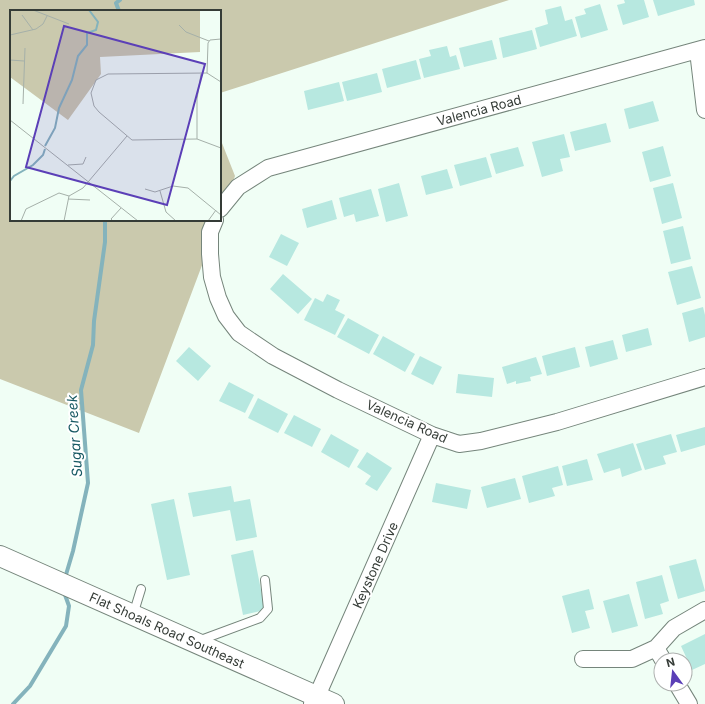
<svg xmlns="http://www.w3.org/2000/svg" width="705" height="704" font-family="Inter,sans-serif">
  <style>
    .green { fill: #cac9ad }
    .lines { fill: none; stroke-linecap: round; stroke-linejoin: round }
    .stream { stroke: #84b3bc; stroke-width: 4 }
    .building { fill: #b7e8e0 }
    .service-casing { stroke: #75857b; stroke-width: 10 }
    .minor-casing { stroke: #75857b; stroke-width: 18 }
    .tertiary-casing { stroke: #75857b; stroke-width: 22 }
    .service { stroke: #fff; stroke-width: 8 }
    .minor { stroke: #fff; stroke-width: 16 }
    .tertiary { stroke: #fff; stroke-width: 20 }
    .labels { text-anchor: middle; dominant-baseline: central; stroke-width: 4; stroke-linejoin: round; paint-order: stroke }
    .street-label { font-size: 13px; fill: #353c37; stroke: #fff }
    .water-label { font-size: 14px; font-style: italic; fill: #175963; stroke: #fff }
    .inset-river { fill: none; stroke: #84b3bc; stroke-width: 2 }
    .inset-road { fill: none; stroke: #a5b0a9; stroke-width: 1 }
    .view { fill: #5b3fb7; fill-opacity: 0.15; stroke: #5b3fb7; stroke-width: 2 }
    .inset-edge { fill: none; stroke: #353c37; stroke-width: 2 }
  </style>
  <rect width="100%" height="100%" fill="#f0fef5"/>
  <path class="green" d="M0,0H509L220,93V11H11V220H219L139,433L0,379Z
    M220,138L235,176L220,217Z"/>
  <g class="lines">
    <path class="stream" d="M119,11L116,3L120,0
      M65,578L73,551L88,483L81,390L93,345L94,321L105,242V220
      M13,704L30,686L66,626L69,606L64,592"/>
  </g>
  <path class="building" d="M624,0H644L649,17L623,25L617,5L625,3Z
    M653,0H694L695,5L658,16Z
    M600,4L608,30L581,38L575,17L586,14L584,9Z
    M561,6L565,21L572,19L577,36L540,47L535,28L548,24L545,10Z
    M532,30L537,49L503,58L499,38Z
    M492,40L497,59L464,67L459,48Z
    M447,46L450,57L456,55L460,69L424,78L419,59L431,56L429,50Z
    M416,60L421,79L387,88L382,69Z
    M377,73L382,92L347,101L342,82Z
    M339,82L344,101L308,110L304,91Z
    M653,101L659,121L629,129L624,109Z
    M606,123L611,142L575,151L570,132Z
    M564,134L570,157L560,159L563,171L542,177L532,142Z
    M663,146L671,176L650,182L642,152Z
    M518,147L524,166L496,174L490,154Z
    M486,157L492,177L460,186L454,165Z
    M447,169L453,188L426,195L421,176Z
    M399,183L408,216L386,222L378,189Z
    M673,183L682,218L662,224L653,188Z
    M371,189L379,216L356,222L354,214L344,217L339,198Z
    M332,200L337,219L307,228L302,209Z
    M683,226L691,259L671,264L663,231Z
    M281,234L299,243L287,266L269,257Z
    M692,266L701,298L677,305L668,272Z
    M283,274L312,299L298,314L270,289Z
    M327,294L340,300L335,310L345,315L335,335L304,320L315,298L323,302Z
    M703,307L705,315V337L689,342L682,313Z
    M348,318L379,335L369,354L337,337Z
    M648,328L652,345L626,352L622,335Z
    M383,336L415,354L405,372L373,354Z
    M613,340L618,359L590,367L585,347Z
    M189,347L211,366L198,381L176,361Z
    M575,347L580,367L547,376L542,356Z
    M420,356L442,367L433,385L411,374Z
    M536,357L542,374L530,377L531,381L516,384V381L507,384L502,367Z
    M458,374L494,378L492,397L456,393Z
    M229,382L254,395L245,413L219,401Z
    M258,398L288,414L278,433L248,418Z
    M294,415L321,429L312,447L284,433Z
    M705,427V445L681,452L676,435Z
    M331,434L359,450L349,468L321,452Z
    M671,434L677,452L663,456L666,464L645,470L636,444Z
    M633,443L642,470L622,477L620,468L604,473L597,454Z
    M367,452L392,468L377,491L365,484L371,476L357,467Z
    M587,459L593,480L567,486L562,466Z
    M558,466L563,485L552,488L555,496L529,503L522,476Z
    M515,478L521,499L487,508L481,487Z
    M436,483L471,490L467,509L432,502Z
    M231,486L234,502L250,499L257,537L236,541L230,510L193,517L188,493Z
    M174,499L190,575L167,580L151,504Z
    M253,550L265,610L243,615L231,555Z
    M696,559L705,591L678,599L669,566Z
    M662,575L669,601L660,604L663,614L645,619L636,582Z
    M589,589L594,609L585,611L590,628L572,633L562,596Z
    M629,594L638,626L612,633L603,601Z
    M705,634V664L692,670L681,646Z"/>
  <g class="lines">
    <g class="service-casing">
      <path id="service" d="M133,615L141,589
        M198,641L260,618L268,609L265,580"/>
    </g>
    <g class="minor-casing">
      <path id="minor" d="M698,51L705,110
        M220,209L238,187L268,168L705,48
        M215,220L210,232V254L212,277L218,298L226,316L239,333L273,356L338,390L432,435L459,444L481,441L557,422L705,377
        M656,648L663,660
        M583,659H632L656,648L674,628L705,610
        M677,684L689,704
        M312,704L317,696L432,435"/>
    </g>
    <g class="tertiary-casing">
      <path id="tertiary" d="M0,556L334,704"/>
    </g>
    <use href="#service" class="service"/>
    <use href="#minor" class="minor"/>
    <use href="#tertiary" class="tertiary"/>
  </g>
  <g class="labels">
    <g class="street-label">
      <text transform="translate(479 110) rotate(-15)">Valencia Road</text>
      <text transform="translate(407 421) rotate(24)">Valencia Road</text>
      <text transform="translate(375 565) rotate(-66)">Keystone Drive</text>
      <text transform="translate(167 630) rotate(24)">Flat Shoals Road Southeast</text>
    </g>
    <g class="water-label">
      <text transform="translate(74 436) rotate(-94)">Sugar Creek</text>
    </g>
  </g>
  <g transform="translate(10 10)">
    <rect width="211" height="211" fill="#f0fef5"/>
    <path d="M0,0H190V42L90,47L91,64L58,110L0,67Z" fill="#cac9ad"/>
    <path class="inset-river" d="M35,136L45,118L49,98L62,70L68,46L77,35V23L86,20L88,12L79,0M0,171L4,166L23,155L33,145L35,139"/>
    <path class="inset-road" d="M23,0L59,14M12,5L23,20M169,15L176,22L199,31M0,25L26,19L33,14L37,6M0,50L14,51M197,63L198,33L200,30L211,29M211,72L197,63L98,64L86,70L81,83L84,96L89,102L122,130L187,129L211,138M13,94L15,38M0,110L128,211M187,129V89L191,64M58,155L73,154L76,147M135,179L145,182L163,176L178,178L211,205M150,181L156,202L166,211M58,189L80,190M11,211L16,199L49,183L59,186L73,178L117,126M54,211L59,186M103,211L101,209L111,198M198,211L206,200"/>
    <path class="view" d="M54,16L195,54L157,195L16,157Z"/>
    <rect width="211" height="211" class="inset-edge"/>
  </g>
  <g transform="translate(673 672) rotate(345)"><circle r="19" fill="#ffffff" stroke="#aeb1af"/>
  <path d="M0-3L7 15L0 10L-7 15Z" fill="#5b3fb7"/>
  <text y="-6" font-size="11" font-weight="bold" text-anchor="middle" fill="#353c37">N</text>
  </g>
</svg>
